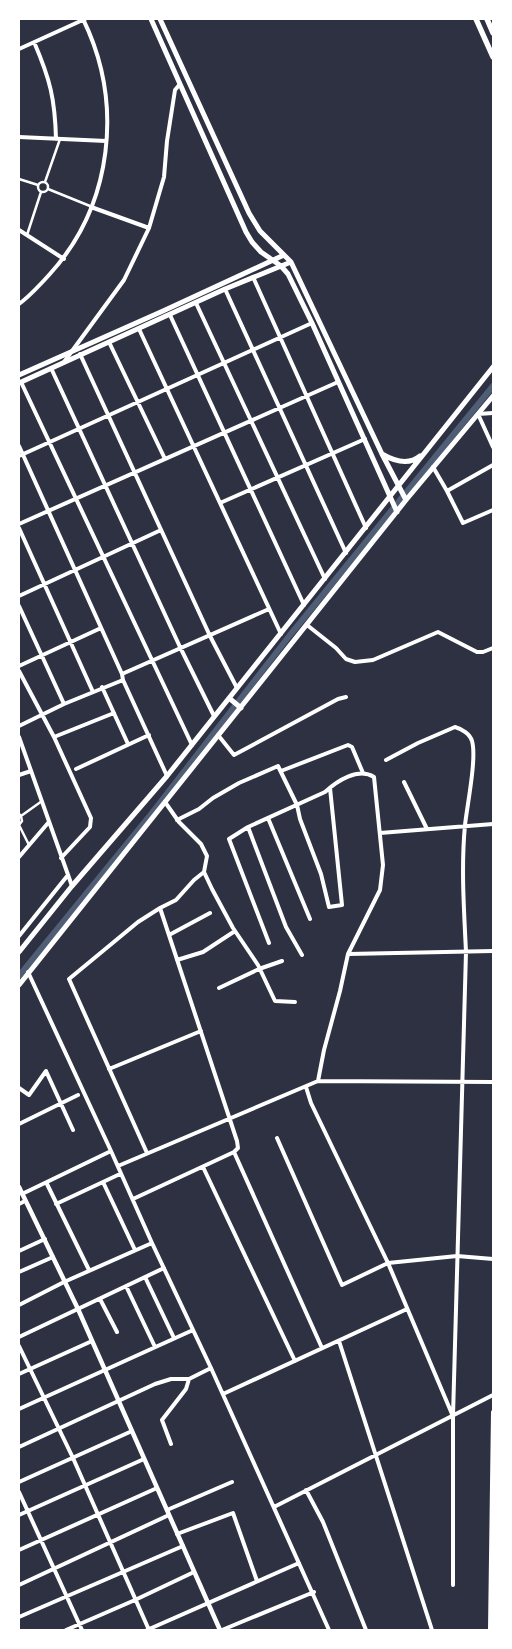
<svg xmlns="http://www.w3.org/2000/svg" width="512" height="1649" font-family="'Libre Baskerville',serif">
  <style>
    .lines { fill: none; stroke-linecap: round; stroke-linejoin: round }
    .canal { stroke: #4f5d75; stroke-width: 6 }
    .pedestrian { stroke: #fff; stroke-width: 2.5 }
    .minor { stroke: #fff; stroke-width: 4 }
    .tertiary { stroke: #fff; stroke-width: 4.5 }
    .secondary { stroke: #fff; stroke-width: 5 }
    .primary { stroke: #fff; stroke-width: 5.5 }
  </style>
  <rect width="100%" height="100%" fill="#2d3142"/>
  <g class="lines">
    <path class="canal" d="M19,976L148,818L290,635L493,386"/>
    <path class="pedestrian" d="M19,179L38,185
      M38 187a5 5 0 1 1 10 0a5 5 0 1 1-10 0Z
      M45,182L60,139
      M48,189L90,206
      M27,235L41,192
      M19,814L21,816L22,821L19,825
      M21,816L42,801
      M19,825L29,845"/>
    <path class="minor" d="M34,42C50,79 55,99 56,139
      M19,49L85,19
      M19,137L106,141
      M91,207L149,228
      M19,230L64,259
      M253,277L366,528
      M225,289L346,553
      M196,303L325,579
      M19,304C30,296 39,286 49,275C113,205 124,103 83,19
      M170,315L304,605
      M139,329L281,634
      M109,342L165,459
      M80,354L210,636L237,688
      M64,362L124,280L149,228L164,177L167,141L175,90L180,84
      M51,368L180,647L214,716
      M21,382L192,745
      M493,413L478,414L493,447
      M19,446L122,674L123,680L167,776
      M19,456L312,323
      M433,467L447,491L493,465
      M447,491L463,523L493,510
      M220,503L365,439
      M19,524L338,382
      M19,528L93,692
      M19,596L161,530
      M19,606L64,704
      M307,625L336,648L346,659L355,662L373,660L438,632L477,652H483L493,648
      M19,666L101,628
      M19,671L54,737L91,818L90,827L61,858
      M122,674L269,609
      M102,687L128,744
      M19,726L64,704L123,680
      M218,735L234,755L338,699L346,697
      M19,737L72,886
      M54,737L114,713
      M386,760L418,743L455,727C462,729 470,734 472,741C477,758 467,806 465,825C461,867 464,910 466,952L453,1416V1585
      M76,769L149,735
      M281,771L348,745L352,747L363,773
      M19,775L31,771
      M404,782L427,829
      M165,802L179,822L201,844L207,856L204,872L212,889L233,928L258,965L275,1001L295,1002
      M268,818L310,919
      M177,820L199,809L213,798L239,783L278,766L297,805L300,819L321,874L329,907L342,905L330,788
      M248,827L286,927L302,955
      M380,833L493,824
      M19,857L48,823
      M160,908L237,1141L238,1148L234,1152L322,1348
      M169,935L210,913
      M19,936L68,875
      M269,943L229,839L248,827L325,792C337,781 358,767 374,777L383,865L380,890L348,954L340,991L324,1050L318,1081
      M348,954L493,951
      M177,960L203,952L235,931
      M28,972L111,1151L152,1243L211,1368L329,1630
      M219,988L259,969L282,961
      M109,1069L201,1031
      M306,1087L311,1103L388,1263L452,1414
      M19,1088L29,1095L46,1071L73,1130
      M19,1124L78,1095
      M277,1138L342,1285L388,1263L457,1256L493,1259
      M147,1153L69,979L138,922L160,908L176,900L194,880L204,872
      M118,1166L318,1081L493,1082
      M203,1167L295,1361
      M103,1182L135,1250
      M47,1184L89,1270
      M22,1194L111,1151
      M133,1199L234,1152
      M19,1204L25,1201
      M56,1204L120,1174
      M19,1251L45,1239
      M19,1272L53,1257
      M145,1277L174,1338
      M126,1286L155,1347
      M100,1299L117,1332
      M19,1305L64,1282L152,1243
      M19,1337L164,1268
      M339,1341L432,1630
      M19,1346L73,1458L149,1630
      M19,1374L92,1341
      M223,1394L407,1309
      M19,1409L193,1330
      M171,1444L162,1420L186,1389L189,1379
      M19,1447L155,1384L171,1379H189L211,1368
      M19,1482L132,1431
      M306,1490L323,1522L366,1630
      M19,1492L82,1630
      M274,1507L493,1395
      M167,1510L232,1482
      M19,1515L144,1459
      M177,1534L233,1513L257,1581
      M19,1550L157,1488
      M19,1585L169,1515
      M19,1617L183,1546
      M66,1630L135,1600L194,1572
      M147,1630L299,1563
      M222,1630L314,1592
      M490,1630L493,1412"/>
    <path class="tertiary" d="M19,1187L78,1309L220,1630"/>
    <path class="secondary" d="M151,19L246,232L252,242L261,252L281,266L288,274L312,323L397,512
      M160,19L249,213L260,231L291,262L382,454L406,500
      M19,375L163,311L284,255
      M19,383L225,289L291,262
      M382,454C394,461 408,466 420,456
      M229,698L241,708
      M19,952L72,886L167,776L493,367
      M19,985L406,500L493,396"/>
    <path class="primary" d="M476,19L493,57
      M487,19L493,33"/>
  </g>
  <rect width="512" height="1649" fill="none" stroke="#ffffff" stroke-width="40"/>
</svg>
